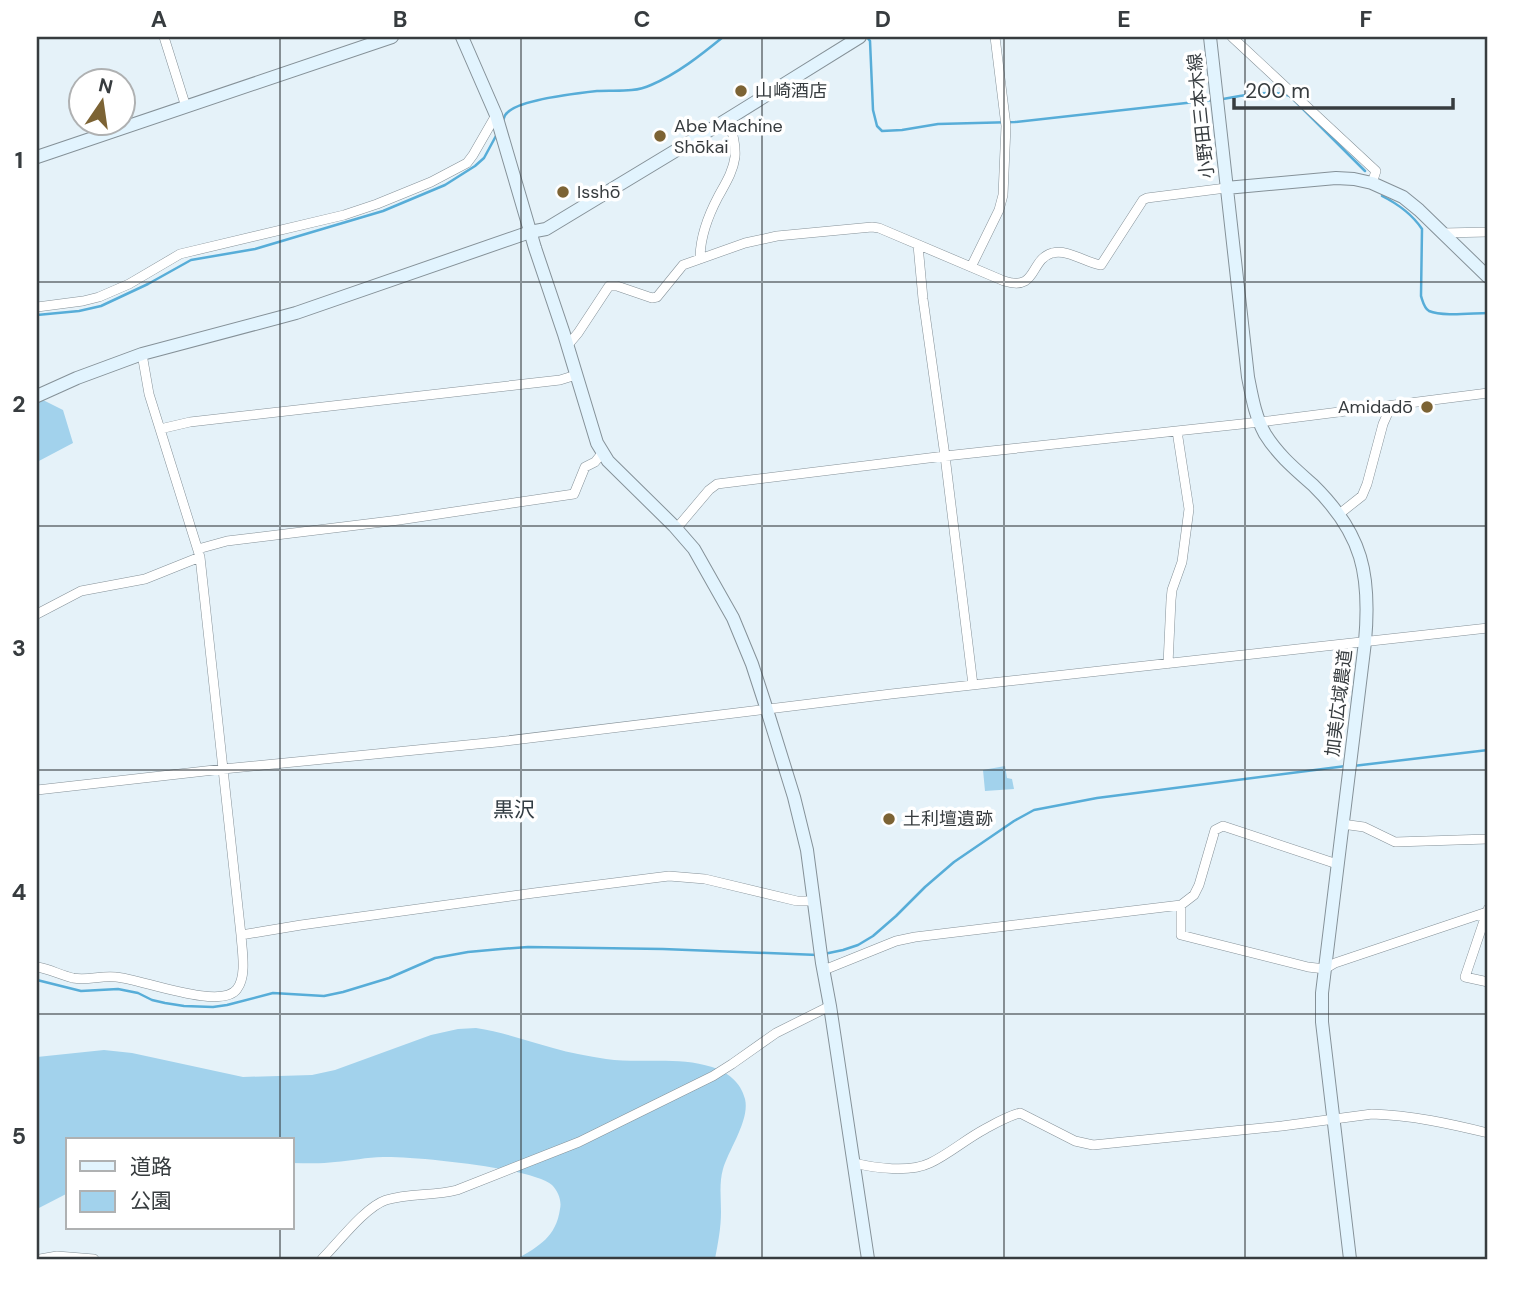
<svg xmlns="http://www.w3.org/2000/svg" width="1525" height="1296" font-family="'DM Sans','Noto Sans JP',sans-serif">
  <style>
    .green { fill: #a2d2ec }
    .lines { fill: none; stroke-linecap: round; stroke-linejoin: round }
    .stream { stroke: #57add8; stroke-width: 2.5 }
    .street-casing { stroke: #859198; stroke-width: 10 }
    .secondary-casing { stroke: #859198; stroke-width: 14 }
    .street { stroke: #fff; stroke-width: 9 }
    .secondary { stroke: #e2f4fe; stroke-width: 12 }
    .grid { fill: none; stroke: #373c3f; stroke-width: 2; stroke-opacity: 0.55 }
    .poi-dot { fill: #7c6334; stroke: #fff; stroke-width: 2.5 }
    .labels { text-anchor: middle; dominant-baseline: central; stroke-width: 7; stroke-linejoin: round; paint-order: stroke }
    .poi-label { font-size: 18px; fill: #373c3f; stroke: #fff; text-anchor: start }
    .street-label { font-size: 18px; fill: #373c3f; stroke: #fff }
    .quarter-label { font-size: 21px; fill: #333d43; stroke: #fff }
    .neatline { fill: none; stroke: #373c3f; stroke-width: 2.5 }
    .grid-label { font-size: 23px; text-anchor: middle; font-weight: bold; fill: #373c3f }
  </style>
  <rect width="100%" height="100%" fill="#e5f2f9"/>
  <path class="green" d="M37,397L63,410L73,443L37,462Z
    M1005,766L1007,778L1012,779L1014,789L985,791L983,770Z
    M476,1028C503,1032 527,1041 553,1048C570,1053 588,1056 606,1059C641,1064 677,1056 712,1067C727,1072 741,1082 745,1099C750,1120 729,1149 723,1169C719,1183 721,1197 721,1212C721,1228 718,1243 715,1259H517C539,1246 556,1237 560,1209C562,1201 558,1191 552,1185C534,1168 412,1156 383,1157C367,1157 351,1161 335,1162C321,1164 306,1163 292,1163V1140H68V1193L37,1209V1057L104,1050L132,1053L243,1077L312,1075L335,1070L431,1035L458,1029Z"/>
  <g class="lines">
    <path class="stream" d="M867,37L870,41L873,110L877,126L882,131L902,130L938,124L1015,122L1213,100
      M1223,99C1241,96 1273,89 1290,96L1365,171
      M503,121C504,117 504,115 508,112C520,100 579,93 597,91C615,90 634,93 651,85C677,74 701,55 723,37
      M1382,196C1398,204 1412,214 1422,229L1421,296C1423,302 1424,308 1429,311C1443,317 1473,313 1488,313
      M37,315L79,311L101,306L148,284L191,260L255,249L383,211L445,185L475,166L484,158L497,134
      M1353,766L1488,750
      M824,954L843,950L858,945L873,936L896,916L925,887L954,862L1014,821L1034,810L1097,798L1346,766
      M37,980L81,991L118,989L138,993L152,1000L165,1003L184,1006L213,1007L227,1005L273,993L324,996L343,992L389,978L435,958L468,952L501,949L528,947L663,949L818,955"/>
    <g class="street-casing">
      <path id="street" d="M164,37L186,107
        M1232,37L1376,171L1372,183
        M1443,233L1488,232
        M918,245L923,299L945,456L973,685
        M700,259C700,236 708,216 718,197C725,184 733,172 735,157C736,143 732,132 728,119
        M971,267L999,210L1003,195L1006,126L995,37
        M37,307L83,301L99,297L129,284L180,254L344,215L377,204L431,182L467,163L473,155L496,115
        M567,346L578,333L609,286H617L652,298L657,297L683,265L745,243L777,236L872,227L879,228L1004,281C1038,292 1029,260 1052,253C1069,249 1086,263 1101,265L1143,200L1147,198L1226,188
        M160,429L190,422L560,380L576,375
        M1338,515L1362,496L1367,484L1383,424L1391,406
        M676,529L709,490L717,484L945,456L1260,422L1488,393
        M198,549L227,541L399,520L574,494L585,467L595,462L603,452
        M37,614L81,591L145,579L200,557
        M1168,664L1171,600L1172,590L1182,562L1189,509L1177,431
        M37,790L223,769L497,742L891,694L1488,628
        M1342,824L1364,827L1395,842L1488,839
        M1181,905V935L1308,967L1325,969L1335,963L1487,912
        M1488,909L1465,977L1488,982
        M241,935L301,925L534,893L669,876L705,879L797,901H814
        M37,967C50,969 60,975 73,978C88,981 101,975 116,977C141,979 221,1011 237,989C247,976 242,951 241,935L200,557L149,394L142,354
        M824,970L896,941L915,937L1181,905L1194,895L1199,885L1215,830L1223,826L1337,864
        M854,1163C875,1168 909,1173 930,1163C949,1154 966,1139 985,1129C996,1123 1008,1116 1020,1113L1075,1141L1093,1145L1282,1126L1372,1114C1411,1115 1451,1124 1488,1133
        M40,1259L57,1256L94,1259
        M322,1259C338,1243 365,1207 386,1200C409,1193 434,1196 457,1190L579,1142L713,1076L732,1064L776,1033L830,1006"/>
    </g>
    <g class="secondary-casing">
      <path id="secondary" d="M462,37L496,115L535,248L564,334L597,443L608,461L674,526L694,549L733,618L752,664L767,710L794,797L807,850L822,963L830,1006L868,1259
        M1210,37L1248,377C1252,397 1255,416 1265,434C1278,455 1295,469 1313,485C1363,534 1371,575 1365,642L1322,993V1022L1350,1259
        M37,157L392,37
        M1226,188L1336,178L1354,179L1372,183L1403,197L1419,210L1488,277
        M37,396L77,378L142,354L296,313L530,232L546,229L728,119L860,37"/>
    </g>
    <use href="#street" class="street"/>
    <use href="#secondary" class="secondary"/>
  </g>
  <path class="grid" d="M280,37V1140M521,37V1259M762,37V1259M1004,37V1259M1245,37V1259M37,282H1488M37,526H1488M37,770H1488M37,1014H1488M280,1228V1259"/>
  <g class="poi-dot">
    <circle cx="741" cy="91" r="7"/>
    <circle cx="660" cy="136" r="7"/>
    <circle cx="563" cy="192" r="7"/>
    <circle cx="1427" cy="407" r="7"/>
    <circle cx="889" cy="819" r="7"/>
  </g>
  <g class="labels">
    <g class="poi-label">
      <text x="755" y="91">山崎酒店</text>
      <text x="674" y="126">Abe Machine<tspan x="674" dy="21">Shōkai</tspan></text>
      <text x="577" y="192">Isshō</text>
      <text x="1413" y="407" text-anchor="end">Amidadō</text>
      <text x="903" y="819">土利壇遺跡</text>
    </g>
    <g class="street-label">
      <text transform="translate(1201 116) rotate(-96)">小野田三本木線</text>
      <text transform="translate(1339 703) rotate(-83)">加美広域農道</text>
    </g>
    <g class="quarter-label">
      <text x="514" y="810">黒沢</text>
    </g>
  </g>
  <rect width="1525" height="1296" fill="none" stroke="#ffffff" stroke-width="77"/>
  <rect x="66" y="1138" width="228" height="91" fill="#ffffff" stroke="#afb1b2" stroke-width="2"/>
  <rect x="80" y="1161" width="35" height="10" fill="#e2f4fe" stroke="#afb1b2" stroke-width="2"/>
  <text x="130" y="1174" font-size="21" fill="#373c3f">道路</text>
  <rect x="80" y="1191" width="35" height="21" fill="#a2d2ec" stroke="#afb1b2" stroke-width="2"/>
  <text x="130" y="1208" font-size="21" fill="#373c3f">公園</text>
  <g transform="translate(102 102) rotate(13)"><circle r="33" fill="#ffffff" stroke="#afb1b2" stroke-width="2"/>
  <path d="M0-5L12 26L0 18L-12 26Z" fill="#7c6334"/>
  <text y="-10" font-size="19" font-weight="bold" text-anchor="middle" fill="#373c3f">N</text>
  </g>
  <path d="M1234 98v10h219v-10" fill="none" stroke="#373c3f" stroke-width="3.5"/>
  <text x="1245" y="98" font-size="21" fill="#373c3f" stroke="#ffffff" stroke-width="5" paint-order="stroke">200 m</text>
  <rect x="38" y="38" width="1448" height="1220" class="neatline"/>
  <g class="grid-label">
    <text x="159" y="27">A</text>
    <text x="400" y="27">B</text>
    <text x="642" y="27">C</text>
    <text x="883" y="27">D</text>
    <text x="1124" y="27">E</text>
    <text x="1366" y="27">F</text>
    <text x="19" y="168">1</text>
    <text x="19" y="412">2</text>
    <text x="19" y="656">3</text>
    <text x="19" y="900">4</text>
    <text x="19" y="1144">5</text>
  </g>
</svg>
